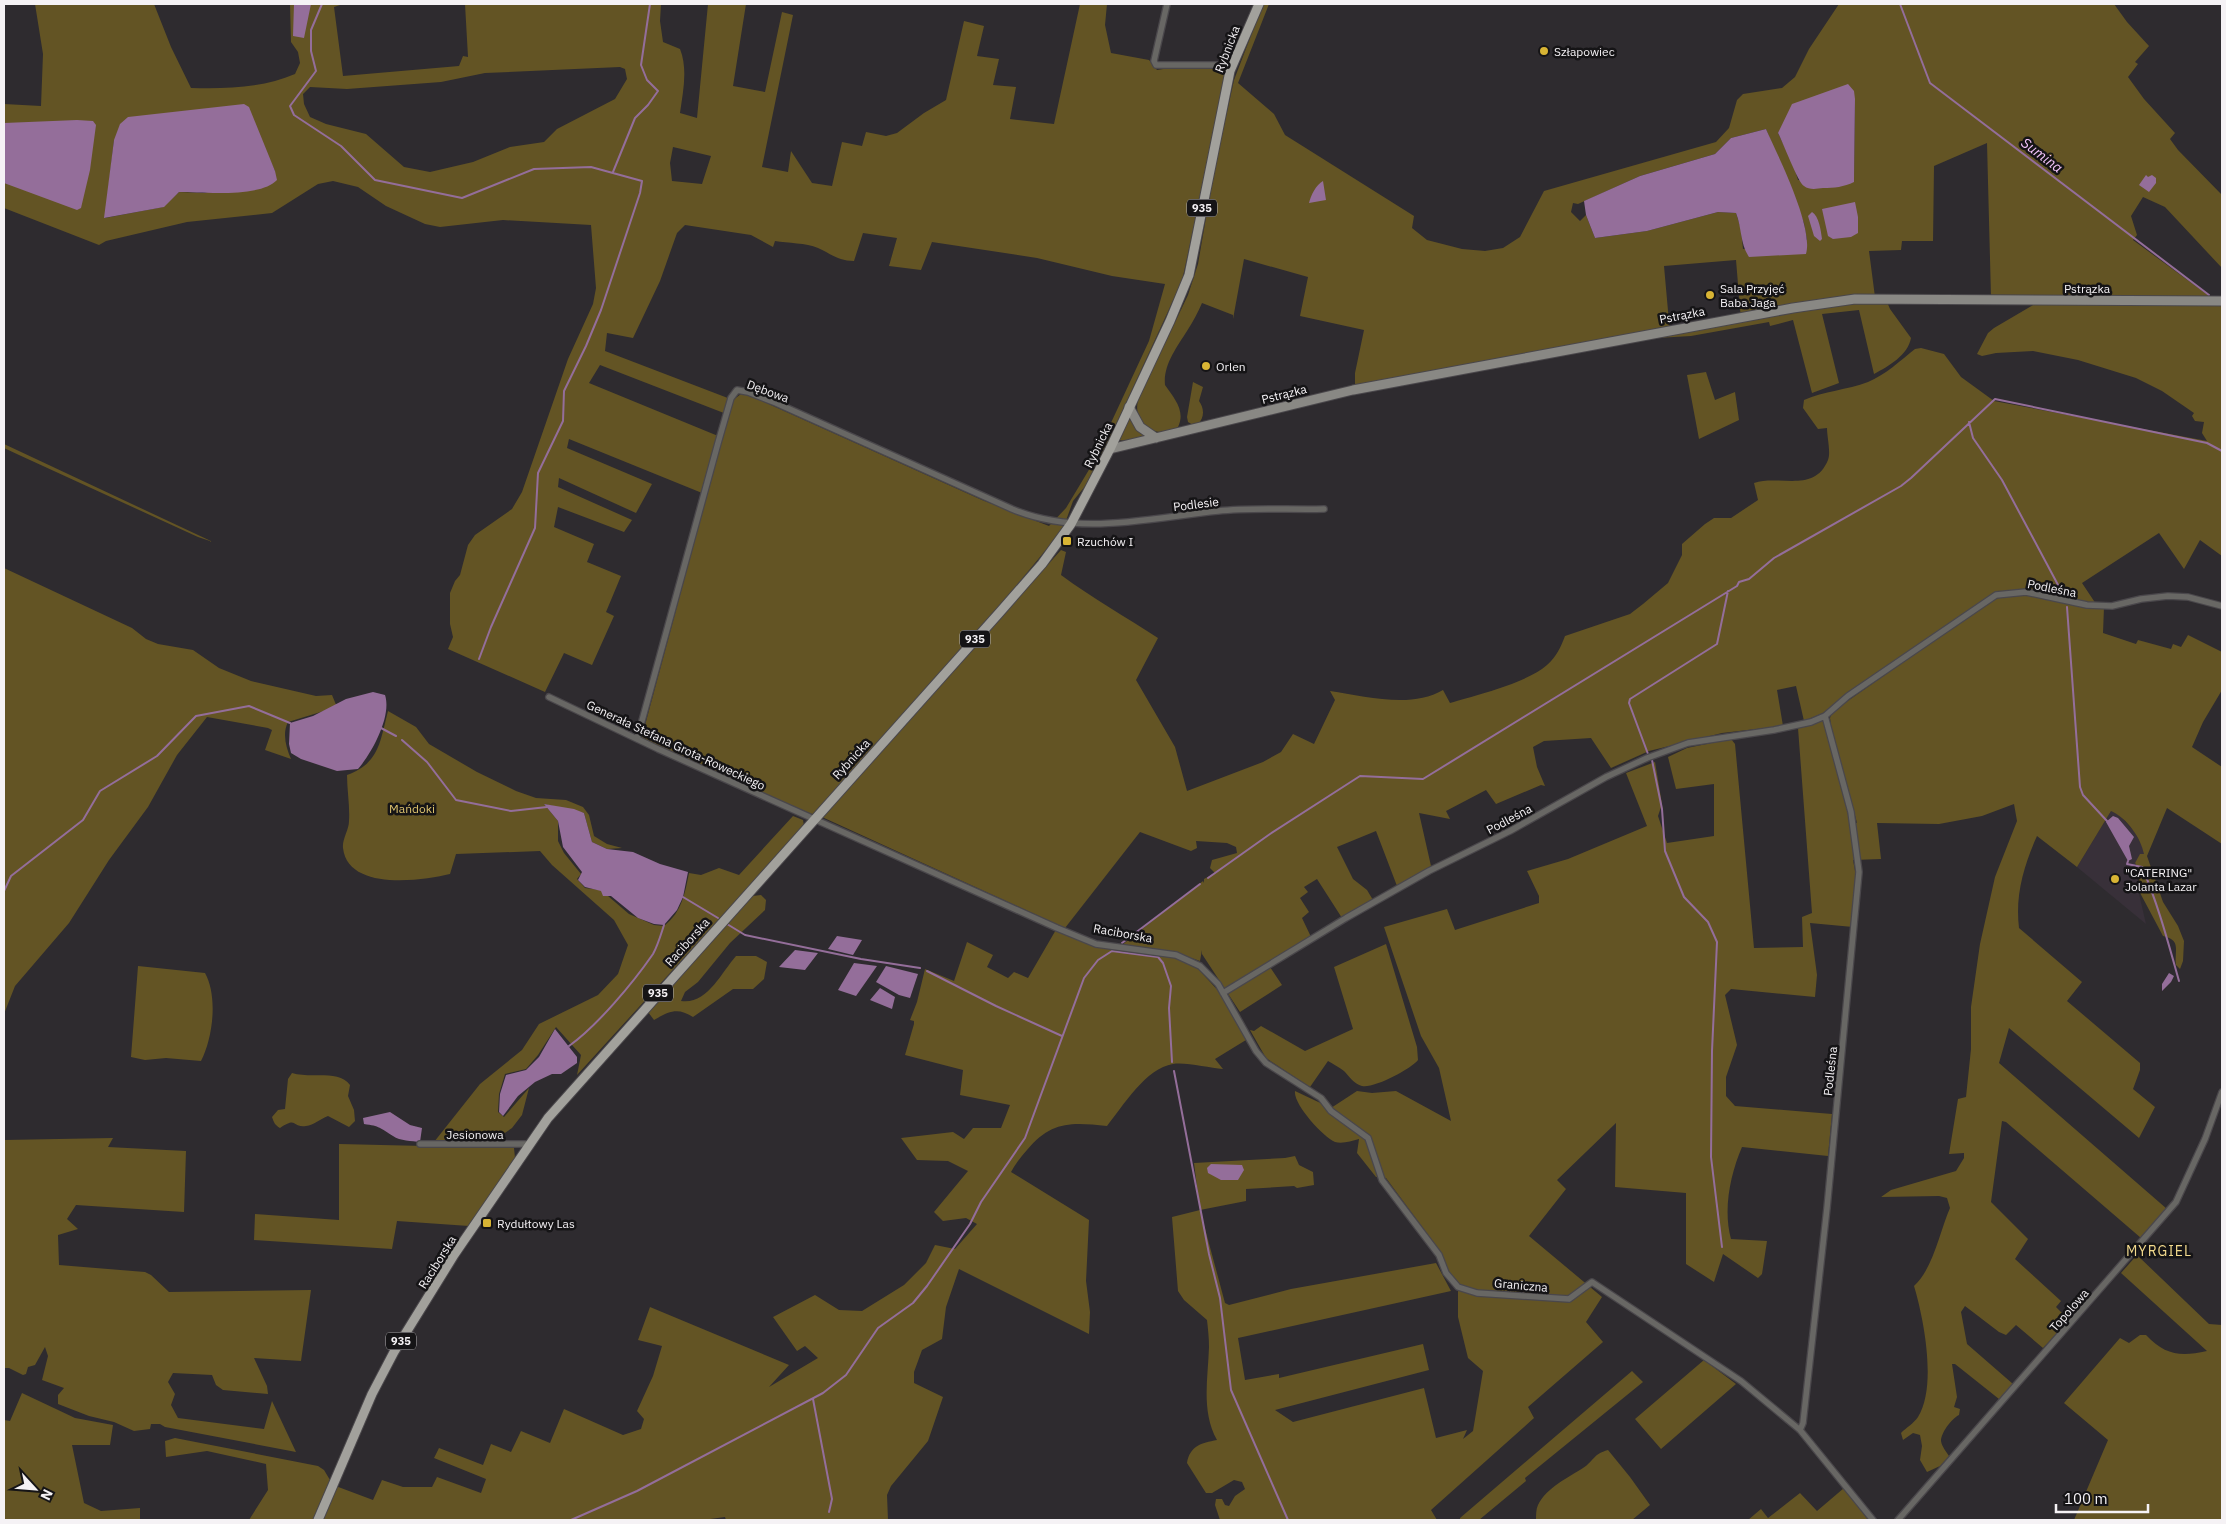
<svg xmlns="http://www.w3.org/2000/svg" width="2226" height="1524" font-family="'IBM Plex Sans',sans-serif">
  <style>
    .built { fill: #383039 }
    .green { fill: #635424; fill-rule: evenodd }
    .water { fill: #946e9a }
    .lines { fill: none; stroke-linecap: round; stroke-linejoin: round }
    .stream { stroke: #946e9a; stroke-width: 2 }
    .minor-casing { stroke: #4a474b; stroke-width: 8 }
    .secondary-casing { stroke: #4a474b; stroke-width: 11 }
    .primary-casing { stroke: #4a474b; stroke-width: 11 }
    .minor { stroke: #686764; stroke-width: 5.5 }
    .secondary { stroke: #898884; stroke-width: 9 }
    .primary { stroke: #a2a19c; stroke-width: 9 }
    .poi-dot { fill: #d8b434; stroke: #151416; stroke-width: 2 }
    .labels { text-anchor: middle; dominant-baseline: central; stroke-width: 5; stroke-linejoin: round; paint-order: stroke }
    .shield { fill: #151416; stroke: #b2afb2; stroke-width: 1 }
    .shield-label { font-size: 11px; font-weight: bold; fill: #f5f2f5 }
    .street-label { font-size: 12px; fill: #f5f2f5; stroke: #151416 }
    .poi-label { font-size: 12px; fill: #f5f2f5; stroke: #151416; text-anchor: start }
    .park-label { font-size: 12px; fill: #dfc46f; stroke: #151416 }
    .water-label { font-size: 14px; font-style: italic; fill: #f5c6fc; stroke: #151416 }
    .neighbourhood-label { font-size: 14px; letter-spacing: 1px; fill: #f3da8d; stroke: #151416 }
  </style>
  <rect width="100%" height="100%" fill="#2e2b2f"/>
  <path class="built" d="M2111,811L2119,815L2134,831L2143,847L2145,855L2135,863L2140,875L2137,885L2146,924L2077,867Z"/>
  <path class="green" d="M35,4H154L171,47L191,88C225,89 263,88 295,74L300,63L298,52L291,42L290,4H343L334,7L343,76L459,66L463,56L468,57L465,4H661L660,21L663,42L680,49C688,69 683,92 680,113L697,118L708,4H746L733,86L765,92L782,12L793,15L762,167L788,172L791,151L812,183L832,186L842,142L862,146L866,132L886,136L897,133L924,113L946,100L964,21L984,26L977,56L999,59L993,85L1016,87L1010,119L1054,124L1080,4H1107L1105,25L1111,53L1149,60L1157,70L1176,67L1223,69L1227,75L1182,281L1091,479L1073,501L1063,529L998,608L814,815L641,740L707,495L569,439L567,448L652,484L636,513L559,478L558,487L632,520L624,532L558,507L554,527L594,544L587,562L621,576L606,612L614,616L592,665L564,653L545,692L448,649L453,637L450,624V593L455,581L460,575L468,545L475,535L512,509L522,492L568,359L593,304L596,288L591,225L503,220L440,227L425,224L386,206L358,187L333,181L318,184L272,213L187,222L106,241L99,245L4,208V104L41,106L43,54ZM620,67L625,69L627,79L615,99L557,129L544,142L510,147L473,162L430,172L404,167L366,134L326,124L310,117L304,104L303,94L310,87L347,89L441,82L485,73ZM114,140L266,152L275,171L205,193L179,192L163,207L105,218ZM673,147L711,156L702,184L672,181L670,163ZM685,225L751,235L773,247L775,241C788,243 806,243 818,248C831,254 839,261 854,261L863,233L897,238L889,266L921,270L932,242L1037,258L1112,276L1165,284L1149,341L1090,468L1066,508L1049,526L982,500L751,396L741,394L733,400L605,351L607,333L633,338L660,281L677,233ZM600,365L729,415L723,438L589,383Z
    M1263,4H1269L1238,83L1274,114L1285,135L1414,216L1412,228L1427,240L1462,249L1485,251L1503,248L1520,237L1544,191L1716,142L1729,128L1737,100L1743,94L1782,88L1795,77L1809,49L1839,4H2114L2127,22L2149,46L2135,62L2138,64L2128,77L2144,99L2175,133L2170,139L2178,150L2222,195V268L2165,207L2143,197L2131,216L2137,235L2133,240L2212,298L1991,297L1987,143L1934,166L1933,241H1902L1901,250L1869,251L1875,297L1887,302L1890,309L1911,338C1908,355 1889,366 1874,374L1859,310L1822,314L1839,383L1812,393L1793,320L1770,326L1769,322L1691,336L1657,338L1655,336L1532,361L1355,393V373L1364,330L1300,316L1308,277L1244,259L1233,319V315L1202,303C1198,312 1193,322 1187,331C1177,347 1163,365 1165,385C1174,398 1186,411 1178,427C1158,441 1132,424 1138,400L1188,295L1198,264L1214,171L1234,80ZM1855,99L1854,182L1798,180L1793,164L1778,133ZM1766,129L1804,223L1807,240L1743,249L1741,229L1736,213L1718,212L1647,231L1595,238L1586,215L1580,221L1571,212L1573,203L1578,204L1640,176L1715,154L1731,138ZM1736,260L1741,320L1670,333L1664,266Z
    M2035,304L2222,306V556L2200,540L2184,569L2159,533L2082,583L2096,604L2027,591L1989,598L1823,713L1804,721L1796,686L1777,690L1783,726L1722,733L1649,751L1611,768L1591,738L1544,741L1533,747L1537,767L1545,786L1541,785L1496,804L1486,790L1446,811L1450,819L1419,813L1431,866L1397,886L1376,831L1337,847L1353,879L1367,890L1373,900L1342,918L1317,879L1304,887L1308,892L1300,898L1309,912L1302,918L1312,939L1270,967L1282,985L1240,1012L1202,954V950L1200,961L1180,954L1122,945L1203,881L1204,883V879L1215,873L1210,868L1212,860L1237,853L1236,847L1227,843L1196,841L1197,848L1191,851L1140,832L1065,928L822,817L1061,550L1066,552L1061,575C1092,598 1126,617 1158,638L1136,680L1175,747L1187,791L1263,762L1281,752L1293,734L1314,744L1335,700L1330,691C1365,696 1411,709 1443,690L1450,703C1476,695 1527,683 1547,665C1556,657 1561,647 1565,636L1630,614L1643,604L1668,583L1682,555V544L1705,524L1714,518H1731L1758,500L1754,483C1779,474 1814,494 1828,460C1831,452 1827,437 1827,428L1818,429L1803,408L1804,400C1824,391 1847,390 1868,382C1885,375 1900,361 1915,349L1921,348L1944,354L1961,377L1994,401L2207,441L2202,433L2204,422L2195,421L2192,416L2194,413L2162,391L2136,378L2078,360L2033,351L1996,353L1982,356L1977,354L1988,333L1994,328Z
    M1706,372L1715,400L1735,392L1739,420L1699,439L1687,375Z
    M1193,382L1203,387L1199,401C1204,408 1205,417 1198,424L1193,425L1188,422L1187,417Z
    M1129,419L1146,437L1128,441L1118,440Z
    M4,444L213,542L198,537L19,455L4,448Z
    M4,568L132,628L146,639L158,644L193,650L219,668L251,681L316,696L332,695L337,707L288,722C282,734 286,747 291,759L265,750L272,730L268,728L207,717L177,755L148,807L109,860L69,923L15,986L4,1014Z
    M2015,594H2026L2104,607L2103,633L2136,644L2138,640L2171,649L2173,644L2181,647L2188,635L2222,652V690L2203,722L2192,747L2222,767V844L2167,808L2147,856L2163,902L2178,926L2184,941L2183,961L2180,969L2176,965C2174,951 2182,940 2163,936L2138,889L2140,870L2135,863L2140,854H2144C2141,838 2127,818 2111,811L2077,867L2037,836C2024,865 2015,895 2019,928L2082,982L2067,1001L2140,1063V1070L2133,1089L2155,1107L2139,1138L2009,1028L1999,1063L2167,1209L2141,1238L2006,1122L2002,1121L1991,1202L2028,1239L2015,1259L2061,1301L2056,1307L2069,1320L2043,1348L2016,1325L2006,1335L1999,1332L1965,1306L1961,1312L1967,1344L2013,1384L1999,1399L1955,1364H1952L1957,1397L1954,1407L1960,1409L1959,1415C1951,1419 1941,1433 1941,1441C1942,1447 1946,1451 1949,1456L1940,1466L1927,1472L1920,1460L1922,1446L1920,1435L1913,1433L1903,1440L1901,1433C1906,1428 1914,1423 1918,1417C1937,1387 1924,1319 1914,1286C1933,1269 1940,1231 1950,1208L1947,1198L1939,1196L1881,1197L1891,1190L1956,1171L1964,1158V1153L1949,1154L1958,1099L1966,1097L1971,1049V1007L1980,944L1995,877L2017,821L2014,804L1982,816L1939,824L1877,823L1881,859L1853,860L1856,876L1853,927L1810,923L1817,975L1815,997L1731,989L1725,995L1737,1045L1726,1077V1096L1735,1106L1832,1114L1828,1156L1742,1147C1730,1175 1723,1210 1731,1239L1767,1241L1762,1274L1758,1278L1723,1254L1714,1282L1686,1264V1193L1615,1187L1616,1123L1557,1180L1566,1189L1529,1236L1602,1297L1586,1322L1603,1342L1528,1407L1534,1418L1431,1510L1437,1520H1220L1215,1505L1216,1499H1222L1225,1505L1229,1506L1235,1496L1245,1489L1242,1482L1234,1480L1212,1493H1206L1187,1463C1190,1446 1201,1443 1217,1440C1201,1411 1208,1379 1209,1347C1209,1338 1208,1329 1207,1320L1184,1300L1178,1291L1172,1217L1200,1210L1194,1163L1285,1158L1295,1156L1299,1165L1313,1172L1314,1185L1297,1188L1294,1186L1246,1189V1201L1200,1210L1225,1303L1229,1305L1291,1289L1436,1263L1451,1291L1238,1338L1245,1380L1279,1374V1378L1423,1344L1429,1370L1275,1410L1293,1422L1424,1388L1436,1438L1467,1430L1463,1439L1473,1431L1483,1371L1468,1358L1458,1317V1282L1449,1272L1440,1251L1386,1178L1376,1177L1357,1153L1359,1139C1351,1141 1343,1144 1335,1142C1323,1137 1293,1104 1295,1091L1331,1108L1357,1091L1372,1093L1396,1091L1451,1121L1439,1068L1421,1036L1384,927L1447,909L1455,930L1539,903V896L1527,871L1568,859L1647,826L1626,773L1655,762L1662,804L1658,816L1667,843L1714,836V784L1676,789L1668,757L1687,748L1731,739L1735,744L1754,948L1803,947L1802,917L1812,913L1798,728L1823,720L1850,822L1857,823L1831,725L1830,718L1832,712L1962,621L1995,599Z
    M388,711L416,727L429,744L477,772L516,791L536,798L566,800L583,807L589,815L594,836L607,844L622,848L607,849L592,842L584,813L544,804L558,821V841L564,853L581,874L577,879L585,888L601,890L629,914L654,925L664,926C682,912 685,893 689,873L701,875L719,868L739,875L793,816L803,820L804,826L577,1075L581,1055L556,1027L538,1055L526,1069L505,1074L499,1094L498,1112L504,1117L529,1088L522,1115L512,1128L496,1139L434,1142L480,1084L522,1050L539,1024L598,995L618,974L628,945L614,920L552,865L540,851L456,854L450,874C421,881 348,891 343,848C342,839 349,830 349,821C350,806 347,790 347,775C380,763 380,741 388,711Z
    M761,895L766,900L765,910L730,943L698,982L685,992L681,1001C707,1005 721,973 736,956H756L767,962L764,979L753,989H733L693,1017C678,1007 669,1011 654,1020L645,1008L744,897Z
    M1057,928L1096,944L1190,960L1223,996L1246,1040L1215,1059L1223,1069C1209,1068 1186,1062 1173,1064C1146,1068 1123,1106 1107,1126C1071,1122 1051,1121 1027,1150C1021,1157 1015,1164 1011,1172L1089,1220L1086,1281L1090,1312L1089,1334L959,1269L946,1307L942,1339L922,1350L914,1372V1383L943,1397L928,1441L891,1486L887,1495L888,1520H726L725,1517L703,1520H318L333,1485L373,1500L382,1480L403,1487H432L437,1477L481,1493L486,1479L434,1458L439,1448L483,1465L491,1444L511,1452L521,1431L550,1443L564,1409L623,1435L641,1429L644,1419L637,1411L653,1376L662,1346L638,1340L650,1307L789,1365L769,1387L818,1358L805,1346L797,1351L773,1317L815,1295L839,1310L862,1311L904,1285L926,1263L935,1245L955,1249L977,1224L966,1218L943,1221L934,1212L968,1171L948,1161L917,1160L901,1138L953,1132L964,1139L973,1128H1001L1010,1105L960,1095L963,1070L905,1055L914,1024V1021L910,1020L917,1002L925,969L954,981L967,942L993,955L987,967L1008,978L1014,972L1028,978Z
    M1386,944L1417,1047L1418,1060C1411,1069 1373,1089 1362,1086C1354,1084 1349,1076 1344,1071C1339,1067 1333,1064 1328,1061L1310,1087L1266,1058L1250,1030L1254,1031L1261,1026L1305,1051L1353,1029L1334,967Z
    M138,966L205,973C218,996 213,1038 201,1061L166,1058L145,1060L131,1057Z
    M292,1073C311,1079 339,1069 350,1085L348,1096L354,1110L355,1121L349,1127L328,1116C320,1119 314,1125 306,1126C291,1128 298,1116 280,1128C275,1125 274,1123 272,1117L278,1110L285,1109L288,1079Z
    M113,1138L108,1147L186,1151L184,1212L76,1205L67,1219L78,1229L58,1235L59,1265L145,1272L151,1275L169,1292L311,1290L301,1361L254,1358L267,1386L268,1394L223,1390L216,1385L212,1375L173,1373L168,1382L175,1394L171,1405L178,1418L264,1429L272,1401L296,1452L165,1427L160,1424H151L150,1429L134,1431L114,1422L89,1416L58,1404V1395L64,1388L42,1380L48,1356L45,1347L35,1365L28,1367L26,1374L23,1375L9,1368H5L4,1371V1140Z
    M339,1144L514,1148L515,1158L469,1226L397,1221L392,1249L254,1240L255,1214L339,1220Z
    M2137,1255L2209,1324L2222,1325V1520H2074L2108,1440L2064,1403L2120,1338L2129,1343L2140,1335H2146C2165,1355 2180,1357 2207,1351L2121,1273Z
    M1704,1360L1736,1384L1661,1449L1635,1419Z
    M1632,1371L1643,1382L1525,1478L1526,1481L1479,1520H1460V1518Z
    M22,1393L75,1418L113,1425L110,1445H72L84,1503L101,1511L140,1508V1520H4V1420L10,1421Z
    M175,1438L318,1466L324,1470L330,1480L313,1520H249L268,1490L266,1464L207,1451L166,1457L165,1441Z
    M1608,1450L1630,1477L1650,1505L1632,1520H1536C1536,1515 1536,1509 1538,1505C1546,1488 1569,1477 1583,1468C1594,1461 1593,1454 1608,1450Z
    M1844,1488L1868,1520H1748L1761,1509L1768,1518L1800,1493L1817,1511Z"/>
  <path class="water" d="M294,4H311L304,38L293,36Z
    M1848,84L1854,91L1855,99L1854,182C1844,187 1834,188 1823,188C1816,189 1809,190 1804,186C1798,183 1783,142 1778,133L1792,104Z
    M244,104L249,107L275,171L277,180C260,198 203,192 179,192L164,207L104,218L114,140L120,124L128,117Z
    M77,120L93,121L96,125L90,170L81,208L77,210L4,183V123Z
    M1766,129C1778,156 1814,227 1806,254L1749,257C1740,244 1742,228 1736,213L1718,212L1647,231L1595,238L1586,215L1584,201L1640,176L1715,154L1731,138Z
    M2146,175L2148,177L2152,175L2156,178V183L2149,192L2139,185Z
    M1323,181L1326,200L1309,203C1311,195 1316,185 1323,181Z
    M1855,202L1858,217V233L1851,237L1833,239L1828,236L1822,209Z
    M1812,212C1819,216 1821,231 1822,239L1820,241L1814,236L1808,216Z
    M373,692L385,695C392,716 372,753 358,769L337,771L301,759L291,753L289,744L290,723L313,716L346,699Z
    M544,804L574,809L584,813L592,842L607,849L633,852L660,864L688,872L683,897L677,910L664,925L654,924L638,918L611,896H603L601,891L585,887L578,880L582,872L563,847L558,821Z
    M2113,816L2118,818L2134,837L2129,846L2132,859L2128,861L2106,822Z
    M837,936L862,940L853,955L828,949Z
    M795,950L818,953L805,970L779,967Z
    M854,963L877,966L856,996L838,990Z
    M886,966L918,974L910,998L899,995L876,982Z
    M2169,973L2174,976L2171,982L2162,991V984Z
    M880,988L895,997L892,1009L870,1000Z
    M555,1029L577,1057V1063L561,1074H552L535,1082L518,1096L503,1116L499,1112L500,1094L506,1075L526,1070L539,1057Z
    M390,1112L410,1125L422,1128L420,1142C412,1141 400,1141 393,1136C380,1128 380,1126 364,1124L363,1118Z
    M1211,1164L1242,1165L1244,1170L1238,1180H1221L1208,1173L1207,1168Z"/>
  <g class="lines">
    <path class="stream" d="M322,4L311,30V51L316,71L290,106L294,115L341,146L375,180L462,198L534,169L591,167L642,181L640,193L601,310L586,346L564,391L563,421L538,473L535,528L491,627L479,659
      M1900,4L1930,83L2209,295
      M613,172L635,118L648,105L658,91L647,80L641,65L650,4
      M1969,422L1973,438L2002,480L2065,598
      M2067,607L2080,787L2083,795L2107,821
      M381,728L396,736
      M402,740L427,762L456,800L511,811L547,807
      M1648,754L1629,703L1630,699L1717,644L1728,591
      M1652,760L1662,809L1665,851L1684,897L1708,922L1717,942L1712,1051L1711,1157L1722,1247
      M2128,861L2127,864L2142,867C2158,904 2168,942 2179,981
      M1208,878L1270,834L1360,776L1423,779L1737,586L1739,582L1749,579L1774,558L1901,486L1911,478L1995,399L2207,443L2222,451
      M4,891L11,876L83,820L100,791L157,756L196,716L249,706L290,723
      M683,897L718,918
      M727,924L745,935L861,959L920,968
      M1122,943L1200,884
      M927,971L996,1006L1062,1036
      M569,1046C597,1026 633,983 653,954C658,945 661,934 664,925
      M1174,1071L1209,1254L1220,1298L1231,1390L1288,1520
      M813,1399L832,1499L829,1512
      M571,1520L637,1491L823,1393L846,1375L878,1328L913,1303L927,1286L970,1224L981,1202L1025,1138L1084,978L1098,960L1112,951L1158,957L1163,963L1171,986L1169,1008L1172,1062"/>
    <g class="minor-casing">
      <path id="minor" d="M1167,4L1154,61L1156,65H1233
        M549,697L658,749L1057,928L1096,944L1176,955L1200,966L1218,984L1256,1051L1266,1063L1321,1098L1331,1111L1368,1138L1382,1180L1439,1255L1446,1273L1458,1287L1477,1293L1569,1299L1592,1282L1741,1381L1800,1430L1873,1520
        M637,739L718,443L731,398L737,390L748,392L776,403L1012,509C1079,537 1149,518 1218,511C1251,507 1290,510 1324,509
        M1223,993L1346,918L1429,871L1510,831L1606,777L1647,758L1688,743L1774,730L1811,722L1825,716L1848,696L1996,595L2026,592L2087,605L2112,606L2141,599L2168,596L2188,597L2222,606
        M420,1144H530
        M1800,1430L1803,1423L1827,1208L1859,872L1851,812L1825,716
        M1898,1520L2176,1202L2205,1139L2222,1092"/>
    </g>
    <g class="secondary-casing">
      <path id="secondary" d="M1129,407L1140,427L1156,438
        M1110,449L1353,390L1793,308L1855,299L2222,301"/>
    </g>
    <g class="primary-casing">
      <path id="primary" d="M318,1520L372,1394L394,1352L454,1255L548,1118L1000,612L1042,564L1071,524L1110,449L1170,321L1189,275L1230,71L1259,4"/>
    </g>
    <use href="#minor" class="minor"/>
    <use href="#secondary" class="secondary"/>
    <use href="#primary" class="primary"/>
  </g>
  <g class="poi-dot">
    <circle cx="1544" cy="51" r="5"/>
    <circle cx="1710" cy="295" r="5"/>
    <circle cx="1206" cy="366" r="5"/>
    <rect x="1062" y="536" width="10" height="10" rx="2.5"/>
    <circle cx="2115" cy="879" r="5"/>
    <rect x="482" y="1218" width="10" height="10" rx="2.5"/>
  </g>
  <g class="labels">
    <g class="shield">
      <rect x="1187" y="199.5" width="30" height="17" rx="4"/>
      <rect x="960" y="630.5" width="30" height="17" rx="4"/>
      <rect x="643" y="984.5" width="30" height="17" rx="4"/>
      <rect x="386" y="1332.5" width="30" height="17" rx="4"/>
    </g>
    <g class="shield-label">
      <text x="1202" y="208">935</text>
      <text x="975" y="639">935</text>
      <text x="658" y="993">935</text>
      <text x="401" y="1341">935</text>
    </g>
    <g class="street-label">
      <text transform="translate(1227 49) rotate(-69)">Rybnicka</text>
      <text x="2087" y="288">Pstrązka</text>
      <text transform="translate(1682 315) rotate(-11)">Pstrązka</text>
      <text transform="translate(768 391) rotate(20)">Dębowa</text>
      <text transform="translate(1284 394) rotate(-14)">Pstrązka</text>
      <text transform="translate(1098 445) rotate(-64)">Rybnicka</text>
      <text transform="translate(1196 504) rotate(-7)">Podlesie</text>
      <text transform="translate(2052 588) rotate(11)">Podleśna</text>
      <text transform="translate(676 745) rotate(25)">Generała Stefana Grota-Roweckiego</text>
      <text transform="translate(851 759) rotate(-48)">Rybnicka</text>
      <text transform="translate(1509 819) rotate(-28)">Podleśna</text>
      <text transform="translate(1123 933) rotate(10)">Raciborska</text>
      <text transform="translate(687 942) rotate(-48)">Raciborska</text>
      <text transform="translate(1830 1071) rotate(-84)">Podleśna</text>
      <text x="475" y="1134">Jesionowa</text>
      <text transform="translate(437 1262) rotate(-58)">Raciborska</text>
      <text transform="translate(1521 1285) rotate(5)">Graniczna</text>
      <text transform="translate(2069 1310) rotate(-49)">Topolowa</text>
    </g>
    <g class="poi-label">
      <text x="1554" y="51">Szłapowiec</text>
      <text x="1720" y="288">Sala Przyjęć<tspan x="1720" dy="14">Baba Jaga</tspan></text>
      <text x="1216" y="366">Orlen</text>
      <text x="1077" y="541">Rzuchów I</text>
      <text x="2125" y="872">"CATERING"<tspan x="2125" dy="14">Jolanta Lazar</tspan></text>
      <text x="497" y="1223">Rydułtowy Las</text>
    </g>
    <g class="park-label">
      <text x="412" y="808">Mańdoki</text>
    </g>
    <g class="water-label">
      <text transform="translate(2042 155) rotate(37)">Sumina</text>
    </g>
    <g class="neighbourhood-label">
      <text x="2159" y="1251">MYRGIEL</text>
    </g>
  </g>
  <rect width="2226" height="1524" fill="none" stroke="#f5f2f5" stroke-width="10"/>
  <g transform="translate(35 1489) rotate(116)" stroke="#151416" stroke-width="4" paint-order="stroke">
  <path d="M0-4L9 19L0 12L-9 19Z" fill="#f5f2f5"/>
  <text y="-8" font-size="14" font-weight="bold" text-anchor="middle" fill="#f5f2f5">N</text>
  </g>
  <path d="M2056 1504v8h92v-8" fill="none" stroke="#f5f2f5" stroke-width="2.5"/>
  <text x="2064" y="1504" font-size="15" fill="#f5f2f5" stroke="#151416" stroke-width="4" paint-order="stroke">100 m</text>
</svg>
